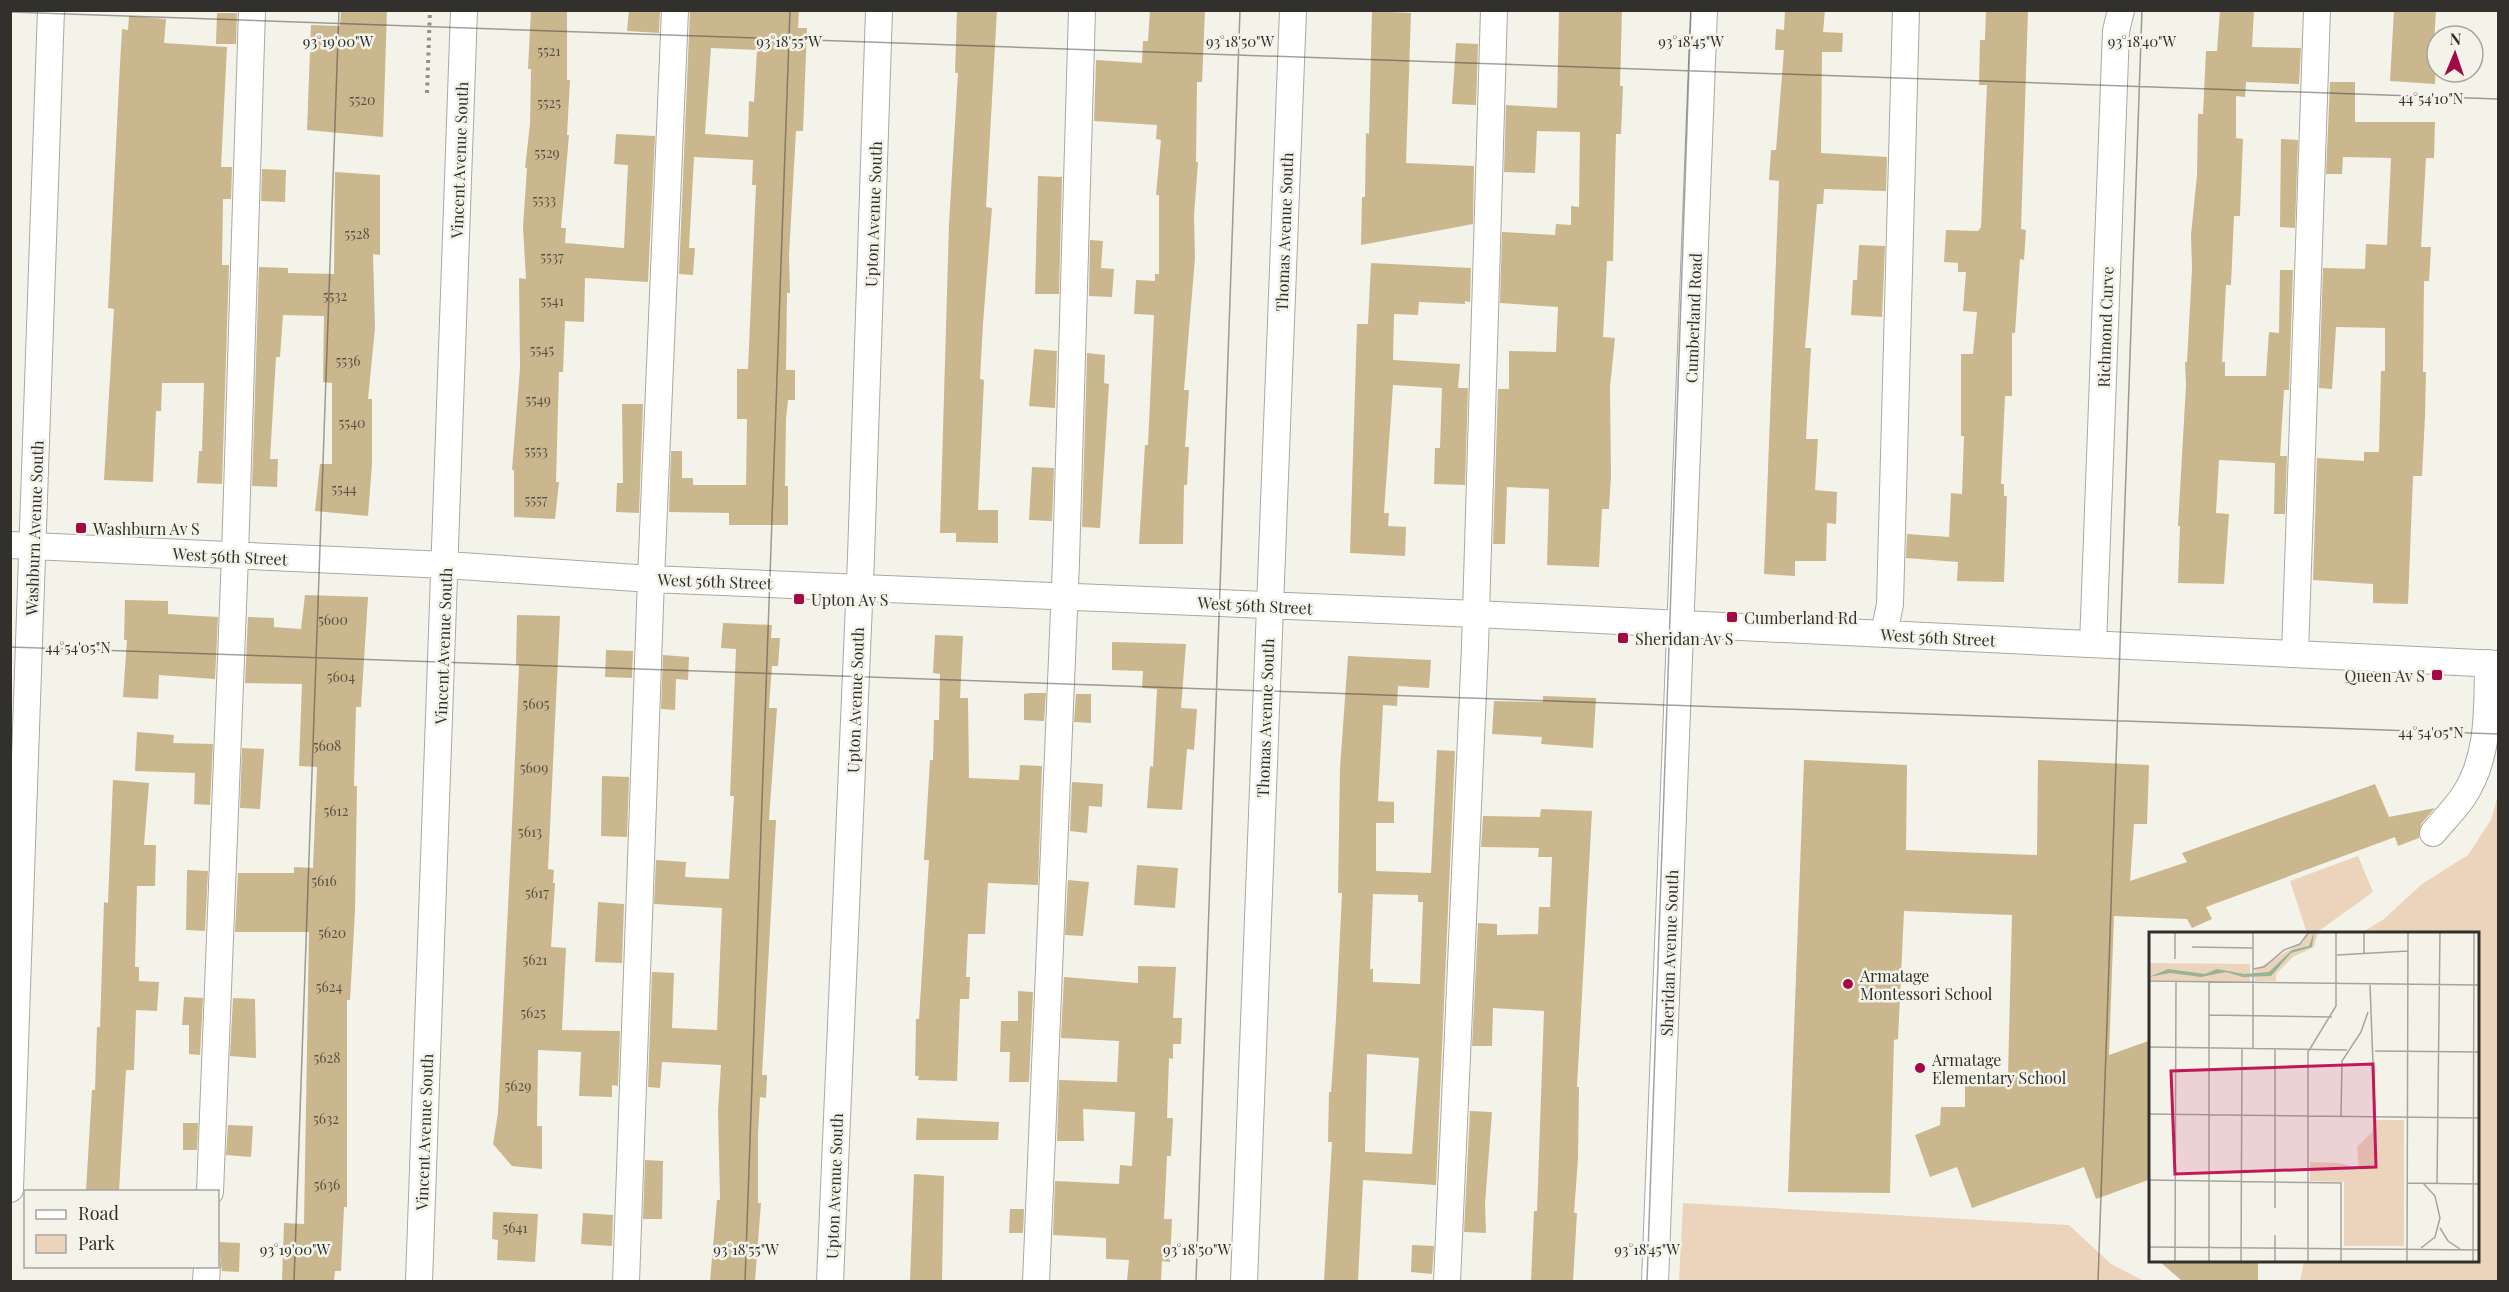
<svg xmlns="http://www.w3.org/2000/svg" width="2509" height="1292" font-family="'Playfair Display',serif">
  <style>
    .green { fill: #ecd4bc }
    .building { fill: #cab78e; fill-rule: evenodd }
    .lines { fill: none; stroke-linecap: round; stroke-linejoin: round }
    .minor-casing { stroke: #a9a99f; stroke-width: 28 }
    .path { stroke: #919089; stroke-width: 4; stroke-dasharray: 3 4.5; stroke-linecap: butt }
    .minor { stroke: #fff; stroke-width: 26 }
    .ticks { fill: none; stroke: #31302c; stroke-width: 1.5; stroke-opacity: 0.45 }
    .poi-dot { fill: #a30945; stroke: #f4f3e9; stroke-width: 2 }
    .labels { text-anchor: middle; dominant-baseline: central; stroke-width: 5; stroke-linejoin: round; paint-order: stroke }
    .number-label { font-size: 14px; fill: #575244 }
    .street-label { font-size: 16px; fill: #31302c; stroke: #f4f3e9 }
    .poi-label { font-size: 16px; fill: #31302c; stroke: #f4f3e9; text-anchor: start }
    .inset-road { fill: none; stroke: #a6a59d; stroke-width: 1.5 }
    .view { fill: #c2185b; fill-opacity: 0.15; stroke: #c2185b; stroke-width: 3 }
    .inset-edge { fill: none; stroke: #31302c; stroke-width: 3 }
    .ticks-label { font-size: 15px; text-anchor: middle; fill: #31302c; stroke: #f4f3e9; stroke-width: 5; stroke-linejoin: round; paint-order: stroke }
  </style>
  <rect width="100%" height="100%" fill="#f4f3e9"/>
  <path class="green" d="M2498,795V1281H2300L2304,1261L2478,1260V934L2361,933L2384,919L2422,884L2468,855L2491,820Z
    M2358,856L2373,892L2316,933H2307L2290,881Z
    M1683,1203L2069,1225L2111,1264L2144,1281H1679Z"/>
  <path class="building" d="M341,10H387L383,137L307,130L311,25L340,26Z
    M531,10H567V80H570L567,135H569L561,228H566L565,243L624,248L628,165L614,164L616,134L655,136L648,282L585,278L584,322L565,321L563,372H559L556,482H559L555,519L514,517V470H512L520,368L519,278L526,279L523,227L527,168H525L530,124L531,69H528Z
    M629,10H660L659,33L627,31Z
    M690,10H799L798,28H807L803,131H796L789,255L790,293H787L786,370H795V400H788L786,419L785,486H788V525H729V513L669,512L671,451H682V478H693V485H746L747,419H737V369H748L756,185H752L753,160L694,157L689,248H695L693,275L679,274ZM711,48L757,50L754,102L749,101L748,137L705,134Z
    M957,10H997L986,207L992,208L983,324L980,379L984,380L978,510H998V543L956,542V533H940L949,224L958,73H955Z
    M1150,10H1205L1202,82H1197L1196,162H1198L1194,216L1195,258L1184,390H1189L1185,447H1189L1187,485H1184L1183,544H1139L1145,445H1148L1154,315L1134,314L1136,280L1155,281V274H1159V195H1156L1161,140L1156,139L1157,125L1094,121L1096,60L1142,63L1143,41H1148Z
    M1559,10H1622L1620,86H1623L1621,134H1616L1613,261H1607L1603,337L1615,338L1610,387L1611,476L1609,509H1602L1599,567L1547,565L1549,489L1507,487L1505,544H1493L1498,389H1509V351L1556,352L1558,307L1500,303L1502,232L1555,235L1556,224L1571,225V206L1579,207L1580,132L1537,131L1535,173L1504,172L1506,105L1557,108Z
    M1785,10H1825L1823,32L1843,33L1842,52H1822L1821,153L1887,157L1886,191L1824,189L1823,204H1817L1805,348H1811L1806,439H1818L1815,490L1837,492L1836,524L1827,523L1826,561H1795V576L1764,574L1779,181L1769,180L1771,150H1776L1784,50H1775L1776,29L1784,30Z
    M1986,10H2028L2021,229L2026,230L2024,260L2020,259L2015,333H2012V396H2005L2001,484H2004V496H2007L2004,582L1957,581L1958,562L1906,558L1907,534L1949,537L1951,493L1962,494L1964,436H1961V354H1973L1977,312L1963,311L1966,272H1958V263L1944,262L1946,230L1978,231L1981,227L1987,85H1979L1980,40H1985Z
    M2220,10H2254L2252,47L2301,48L2299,84L2246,82L2245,97L2236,96V138L2243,139L2240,216H2234L2231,285H2226L2222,362H2225V376H2266L2269,332L2279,333L2280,270H2293L2289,390H2284L2280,456H2287L2285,514H2274L2275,463L2219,460L2216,513L2229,514L2224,584L2178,583L2180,526H2178L2186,385L2185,362H2187L2192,269L2191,235L2197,175L2198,114H2203L2206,51H2217Z
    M2394,10H2436L2433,61H2436L2435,84L2390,81Z
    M1372,11L1411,13L1406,163L1474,166L1473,224L1361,245L1362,197H1365L1366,133L1369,134Z
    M217,13H237L236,44H216Z
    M129,16L166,19L164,43L227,47L221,167H232L231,199H223L222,265H229L222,484L197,483L199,451H202L204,383H162L161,411H156L153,482L104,480L114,309L108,308L119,83L122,29L128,30Z
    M1456,43L1478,44L1476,105L1452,104Z
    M2330,82H2355V122H2435L2434,158H2426L2421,247H2431L2429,281H2424L2423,372H2426L2425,416L2422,476H2413L2408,604L2373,603V584L2313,580L2317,458L2364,461V452H2379L2381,371H2385V328L2336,327L2332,389L2319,388L2323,268L2365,269L2366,244L2387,245L2391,158L2343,157L2342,174H2326Z
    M2281,139L2298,140L2295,228L2280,227Z
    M262,169L286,170L285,202L261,201Z
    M335,172L380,175V255L373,254L375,328L368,399H372V464L368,516L315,511L320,464H332V383L323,382L324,316L283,315L280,357H276L270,459H278L277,487L252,486L259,267L288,268V273L334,274Z
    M1038,176L1062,177L1059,294H1035Z
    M1090,240L1103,241L1101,268L1114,269L1112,297L1089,296Z
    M1859,245L1885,246L1882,317L1851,315L1853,280H1857Z
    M1371,263L1471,268L1470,302L1465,301V304L1419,302L1418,315L1394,314L1393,360L1460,364L1458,388H1468L1465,485L1434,484L1435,448H1440L1442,388L1393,385L1384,513H1389L1388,526L1406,527L1405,556L1350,553L1357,324H1368Z
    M1034,349L1057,351L1055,408L1029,406Z
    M1087,353L1105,355L1104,383L1109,384L1100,528L1082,527Z
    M622,404H643L639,513L616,512L617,483H623Z
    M1032,467L1054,468L1052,521L1029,520Z
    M305,595L368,597L361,707H356L354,786H357L355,911L350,1000H347V1207H344L341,1271H335L334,1281H282L284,1223L304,1224L309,932H235L238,873H294V867L313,868L317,767L299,766L302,684L245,683L248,617L274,618V627L301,629Z
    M125,600L168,601V614L218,617L215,679L159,675L158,699L123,697L127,640H124Z
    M517,615L560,616L548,869L554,870L553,883H555L551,947L566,948L562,1030L620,1031L618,1086L612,1085V1097L579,1096L581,1052L538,1050L537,1126H542V1169L512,1166L493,1144L498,1113L513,804L519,665H516Z
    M723,623L772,625L771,638H780L778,666H772L769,708H777L769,820H776L762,1075H767L766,1098L760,1097L758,1135V1203H761L755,1281H710L717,1200H720L718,1111L721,1065L662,1062L660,1088L648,1087L652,972L674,973L672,1028L717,1030L722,908L654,904L656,860L686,862L685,877L729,879L734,796H730L736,649L721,648Z
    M935,635L963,636L960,698H968L969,778L1019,780L1020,765L1042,766L1038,885L988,883L985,934H968L966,977H970L969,999H960L957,1081L918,1080L919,1076H915L916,1019H919L929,860H924L930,760H933L934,720H939L940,674L933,673Z
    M1112,642L1186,644L1181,708L1197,709L1194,750L1187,749L1182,810L1147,808L1150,766L1153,767L1157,689L1142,688L1143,671L1112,670Z
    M606,650L633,651L632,678L605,677Z
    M663,655L689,657L688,680L676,679L675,710L661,709Z
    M1348,656L1431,660L1429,688L1398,686L1397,706L1383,705L1378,801L1394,802V823H1376V871L1431,873L1437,750L1455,751L1436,1185L1363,1180L1358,1281H1324L1332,1142H1328L1329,1092H1331L1336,1019L1342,893H1338L1340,768ZM1373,894L1418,895V902H1423L1420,984L1373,982V969H1370ZM1367,1054L1419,1058L1412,1154L1365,1152Z
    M1030,693H1046L1044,721L1024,720V694Z
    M1076,694H1091V723L1074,722Z
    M1543,696L1596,698L1593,748L1541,744L1542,737L1492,734L1494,701L1543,702Z
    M137,732L174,735L173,743L213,744L210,805L194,804L195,773L135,771Z
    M242,748L264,749L260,809L240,808Z
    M1804,760L1907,765L1906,850L2037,855L2038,760L2149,765L2147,824H2134L2130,881L2187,862L2182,853L2375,784L2389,817L2435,808L2421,824L2419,838L2398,846L2395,837L2206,907L2212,919L2192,928L2187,919L2114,916L2109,1055L2151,1040V1179L2096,1199L2084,1167L1972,1208L1957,1167L1930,1177L1915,1135L1940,1125L1941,1107H1965V1076H2008L2012,915L1904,911L1898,1039L1894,1040L1890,1193L1788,1192Z
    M602,776L629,777L627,837L601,836Z
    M113,780L149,783L144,845H156L155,886H137L135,967H139V981L159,982L157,1011L136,1010L134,1070H126L119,1191H86L92,1090H95L97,1027H100L104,902L108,903Z
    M1072,782L1103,784L1102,807L1089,806L1087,833L1070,831Z
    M1541,809L1592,811L1577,1087H1579L1578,1159L1574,1213H1577L1573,1281H1531L1534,1211H1537L1544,1011L1493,1008L1492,1046H1472L1478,923L1497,924V935L1538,934L1539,907H1550L1552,857H1538L1539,848L1481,847L1483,816L1540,817Z
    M1137,865L1178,868L1175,908L1134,905Z
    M187,870L208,871L205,931L186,930Z
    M1068,880L1089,882L1083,936L1065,935Z
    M598,902L624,904L622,963L595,962Z
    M1138,966L1176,967L1173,1018H1182L1181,1044H1173V1059L1169,1058L1167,1118H1173L1171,1156H1167L1164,1219H1172L1170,1262L1162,1261L1161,1281H1127L1129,1260L1106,1259V1238L1053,1235L1055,1181L1119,1184L1120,1165L1132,1166L1135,1112L1083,1109L1084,1141H1057L1059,1080L1117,1082L1119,1041L1061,1038L1064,977L1138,983Z
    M1018,991L1033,992L1029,1082H1009L1010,1052H1000L1001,1021H1018Z
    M184,997L203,998L200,1055L189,1054V1025H182Z
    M233,998L255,999L256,1058L230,1056Z
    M1470,1111L1492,1112L1485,1204L1486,1233L1464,1232Z
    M917,1118L999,1122L998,1140H916Z
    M183,1123H198L197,1150H183Z
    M228,1125L253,1126L251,1157L226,1155Z
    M645,1160L663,1161L662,1219H643Z
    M914,1174L944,1176L942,1281H910Z
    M1010,1209H1024L1023,1233H1009Z
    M493,1212L538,1214L535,1262L497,1260L498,1240L492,1239Z
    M583,1213L613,1215L612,1246L581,1244Z
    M218,1242L240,1243L239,1272L222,1271Z
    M1412,1245L1434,1246L1432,1274L1411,1272Z
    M2158,1260H2258V1281H2182Z"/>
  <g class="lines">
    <g class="minor-casing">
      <path id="minor" d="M10,545L446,565L651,579L1476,614L2498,664
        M1884,634L1890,604L1906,10
        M2093,644L2116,31L2121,10
        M2295,654L2317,10
        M2433,833C2443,821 2454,810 2463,797C2490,757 2487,709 2488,663
        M10,1189L51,10
        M210,1192L235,556L252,10
        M206,1282L207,1266
        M419,1282L464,10
        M626,1282L651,579L675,10
        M830,1282L861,557L879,10
        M1036,1282L1066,562L1082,10
        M1244,1282L1293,10
        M1447,1282L1475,647L1494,10
        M1655,1282L1704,10"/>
    </g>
    <path class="path" d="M427,93L430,10"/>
    <use href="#minor" class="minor"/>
  </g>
  <path class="ticks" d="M10,12L2498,99M10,647L2498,734M10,1281L23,1282M294,1282L339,10M745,1282L790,10M1196,1282L1240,10M1647,1282L1691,10M2098,1282L2142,10"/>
  <g class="poi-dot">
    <rect x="75" y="522" width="12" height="12" rx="3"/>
    <rect x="793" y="593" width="12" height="12" rx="3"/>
    <rect x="1726" y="611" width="12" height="12" rx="3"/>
    <rect x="1617" y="632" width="12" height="12" rx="3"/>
    <rect x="2431" y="669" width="12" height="12" rx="3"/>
    <circle cx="1848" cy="984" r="6"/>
    <circle cx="1920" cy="1068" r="6"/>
  </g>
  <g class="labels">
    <g class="number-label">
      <text x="549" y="50">5521</text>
      <text x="362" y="99">5520</text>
      <text x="549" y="102">5525</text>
      <text x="547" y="152">5529</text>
      <text x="544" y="199">5533</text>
      <text x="357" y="233">5528</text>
      <text x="552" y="256">5537</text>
      <text x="335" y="295">5532</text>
      <text x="552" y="300">5541</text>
      <text x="542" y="349">5545</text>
      <text x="348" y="360">5536</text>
      <text x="538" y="399">5549</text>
      <text x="352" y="422">5540</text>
      <text x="536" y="450">5553</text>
      <text x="344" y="488">5544</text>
      <text x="536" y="499">5557</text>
      <text x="333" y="619">5600</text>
      <text x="341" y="676">5604</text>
      <text x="536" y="703">5605</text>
      <text x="327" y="745">5608</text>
      <text x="534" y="767">5609</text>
      <text x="336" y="810">5612</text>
      <text x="530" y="831">5613</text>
      <text x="324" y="880">5616</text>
      <text x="537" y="892">5617</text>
      <text x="332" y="932">5620</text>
      <text x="535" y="959">5621</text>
      <text x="329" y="986">5624</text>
      <text x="533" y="1012">5625</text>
      <text x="327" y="1057">5628</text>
      <text x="518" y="1085">5629</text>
      <text x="326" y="1118">5632</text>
      <text x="327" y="1184">5636</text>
      <text x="515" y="1227">5641</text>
    </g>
    <g class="street-label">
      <text transform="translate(459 160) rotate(-88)">Vincent Avenue South</text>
      <text transform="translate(873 214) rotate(-88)">Upton Avenue South</text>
      <text transform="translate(1284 232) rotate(-88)">Thomas Avenue South</text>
      <text transform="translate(1693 318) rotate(-88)">Cumberland Road</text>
      <text transform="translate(2105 327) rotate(-88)">Richmond Curve</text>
      <text transform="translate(34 528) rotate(-88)">Washburn Avenue South</text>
      <text transform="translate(230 556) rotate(3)">West 56th Street</text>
      <text transform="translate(715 581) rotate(2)">West 56th Street</text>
      <text transform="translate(1255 605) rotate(3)">West 56th Street</text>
      <text transform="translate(1938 637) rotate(3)">West 56th Street</text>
      <text transform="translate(443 646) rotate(-88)">Vincent Avenue South</text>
      <text transform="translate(855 700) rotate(-88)">Upton Avenue South</text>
      <text transform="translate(1265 718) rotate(-88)">Thomas Avenue South</text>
      <text transform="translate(1669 953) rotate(-88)">Sheridan Avenue South</text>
      <text transform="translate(424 1132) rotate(-88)">Vincent Avenue South</text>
      <text transform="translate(834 1186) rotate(-88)">Upton Avenue South</text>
    </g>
    <g class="poi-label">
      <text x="93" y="528">Washburn Av S</text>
      <text x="811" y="599">Upton Av S</text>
      <text x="1744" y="617">Cumberland Rd</text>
      <text x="1635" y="638">Sheridan Av S</text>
      <text x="2425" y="675" text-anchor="end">Queen Av S</text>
      <text x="1860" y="975">Armatage<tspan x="1860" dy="18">Montessori School</tspan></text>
      <text x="1932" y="1059">Armatage<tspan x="1932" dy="18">Elementary School</tspan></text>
    </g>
  </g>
  <g transform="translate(2149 932)">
    <rect width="330" height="330" fill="#f4f3e9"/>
    <path d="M160,0H169L165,15L144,25L127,42V49H106V38L154,10ZM0,31L101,32V50L0,48ZM226,188H255V314H195V250L161,249V230L192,231L210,238L208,215L223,200Z" fill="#ecd4bc"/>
    <path d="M165,0L163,15L142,21L122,44L94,45L77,40L52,45L21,41L0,45L19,37L56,42L68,37L95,42L120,40L143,18L160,14Z" fill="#95b593"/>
    <path class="inset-road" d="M43,15L104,16M215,22V0M188,23L259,19M26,27V0M104,37L115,35L135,18L151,12L160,0M0,49L330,53M221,53L226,185M60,83L183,85M0,115L198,118M104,117V0M226,119L330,120M0,182L330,186M192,184L193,129L212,100L219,80M0,248L192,251V330M258,251L330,252M288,251L291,0M126,276V117M291,296L299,309L311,317M126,303V330M0,315L330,318M272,316L286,305L291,286L286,264L274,251M26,330L27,50M60,330V50M92,330L93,117M159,330V120L187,74V0M258,330L259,0M324,330L325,0"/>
    <path class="view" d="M224,132L227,235L26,242L22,139Z"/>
    <rect width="330" height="330" class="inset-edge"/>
  </g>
  <g class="ticks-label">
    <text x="338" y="47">93°19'00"W</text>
    <text x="789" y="47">93°18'55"W</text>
    <text x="1240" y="47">93°18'50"W</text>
    <text x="1691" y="47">93°18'45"W</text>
    <text x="2142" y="47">93°18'40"W</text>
    <text x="2431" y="104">44°54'10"N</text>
    <text x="78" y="653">44°54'05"N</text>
    <text x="2431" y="738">44°54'05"N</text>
    <text x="295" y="1255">93°19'00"W</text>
    <text x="746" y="1255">93°18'55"W</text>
    <text x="1197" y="1255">93°18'50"W</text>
    <text x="1647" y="1255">93°18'45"W</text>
  </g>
  <rect width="2509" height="1292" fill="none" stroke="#31302c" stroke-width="24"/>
  <rect x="24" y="1190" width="195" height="78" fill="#f4f3e9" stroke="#a6a59d" stroke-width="1.5"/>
  <rect x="36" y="1210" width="30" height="9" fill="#ffffff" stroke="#a6a59d" stroke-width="1.5"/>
  <text x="78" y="1220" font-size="18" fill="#31302c">Road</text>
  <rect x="36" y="1235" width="30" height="18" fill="#ecd4bc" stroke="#a6a59d" stroke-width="1.5"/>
  <text x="78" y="1250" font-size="18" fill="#31302c">Park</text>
  <g transform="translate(2455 54) rotate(2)"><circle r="28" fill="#f4f3e9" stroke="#a6a59d" stroke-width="1.5"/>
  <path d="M0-4.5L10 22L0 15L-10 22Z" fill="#a30945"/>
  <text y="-9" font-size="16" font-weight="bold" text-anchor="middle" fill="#31302c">N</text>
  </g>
</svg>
